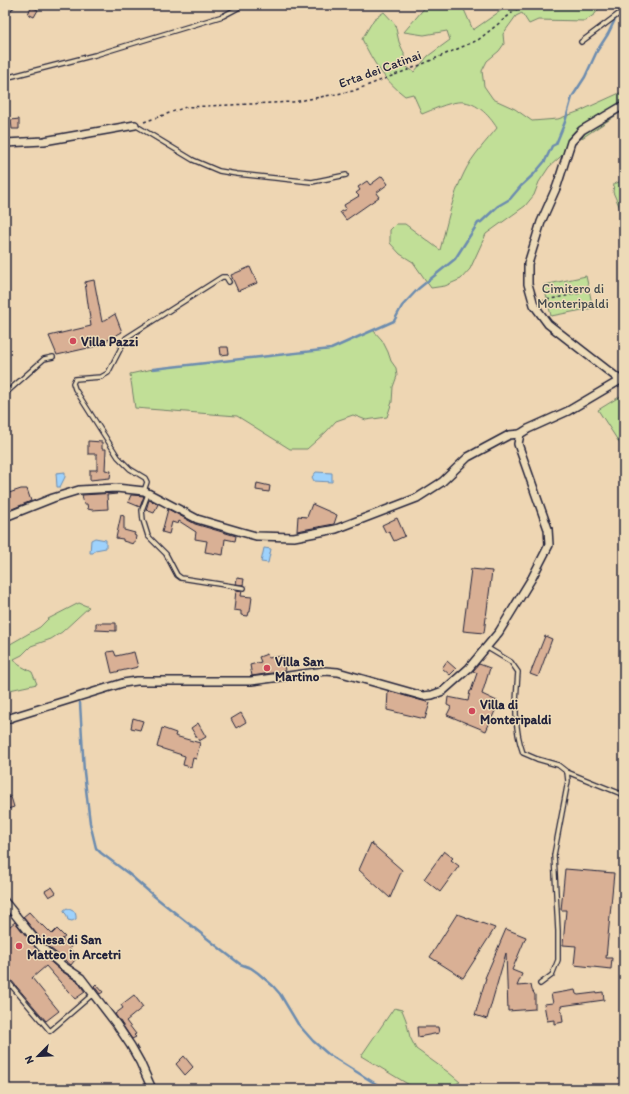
<svg xmlns="http://www.w3.org/2000/svg" width="629" height="1094" font-family="Itim,sans-serif">
  <rect width="100%" height="100%" fill="#eed6b3"/>
  <filter id="ink" filterUnits="userSpaceOnUse"><feTurbulence type="fractalNoise" baseFrequency=".025" numOctaves="2"/><feDisplacementMap in="SourceGraphic" scale="8" xChannelSelector="R" yChannelSelector="G"/><feConvolveMatrix kernelMatrix="1 2 1 2 8 2 1 2 1" color-interpolation-filters="sRGB"/></filter>
  <g filter="url(#ink)">
    <g fill="#c1df97" stroke="#728069">
      <path d="M427,5H462L473,30L509,5H601L595,14L585,21L538,20L529,24L522,13L516,16L503,34L504,44L499,51L487,61L482,71L484,86L493,99L515,109L532,121L558,119L580,111L624,91V110L579,140L549,167L539,182L534,195L525,206L486,234L470,269L461,279L445,286L431,288L413,262L400,254L390,243V230L396,224H405L440,250C447,224 452,197 464,173C472,156 486,142 497,128C489,115 475,100 458,102C447,103 432,110 422,114L413,94L405,96C384,80 373,62 362,39L374,19L384,12L395,24L399,42L404,53V65L414,72L428,56L450,40L447,31L424,35L404,32Z"/>
      <polygon points="624,180 624,226 623,215 613,192 614,184"/>
      <polygon points="586,276 593,308 551,316 544,285"/>
      <polygon points="373,330 382,340 388,352 391,361 396,368 397,376 393,387 392,402 387,417 366,420 353,415 336,421 326,432 307,449 290,449 237,416 135,408 130,374 153,369 331,349"/>
      <polygon points="624,394 624,450 598,410"/>
      <polygon points="79,603 89,607 62,632 51,639 31,646 22,655 14,659 19,665 32,672 37,684 5,691 6,668 5,647 40,627 48,619"/>
      <polygon points="394,1008 402,1010 406,1020 410,1037 416,1049 448,1072 460,1082 445,1089 416,1089 361,1056"/>
    </g>
    <g fill="#9ed2fc" stroke="#6c8caf">
      <polygon points="65,472 65,477 60,487 57,487 56,473"/>
      <polygon points="316,472 332,473 332,482 314,481 312,477"/>
      <polygon points="95,538 106,540 106,548 95,550 93,553 90,553 91,540"/>
      <polygon points="264,548 271,549 268,563 261,562"/>
      <polygon points="67,908 75,912 76,916 76,919 72,921 68,920 66,914 64,912 64,910"/>
    </g>
    <g fill="none" stroke-linecap="round" stroke-linejoin="round">
      <g stroke="#6c8caf" stroke-width="2.5">
        <polyline points="153,369 331,349 351,340 394,321 402,306 418,289 455,259 478,223 481,222 498,206 510,199 521,186 534,174 545,161 552,146 556,144 565,122 572,97 585,77 597,51 608,34 622,5"/>
        <polyline points="80,703 84,772 90,823 96,848 101,853 129,874 154,896 223,951 240,964 251,968 258,973 273,986 280,994 298,1024 313,1041 328,1054 384,1089"/>
      </g>
    </g>
    <g fill="#d9b095" stroke="#22223b">
      <polygon points="31,7 38,10 34,17 28,14"/>
      <polygon points="19,119 19,129 12,129 11,120"/>
      <polygon points="382,176 388,184 376,193 379,197 346,220 340,212 346,209 344,205 359,196 356,193 360,190 358,187 367,181 370,185"/>
      <polygon points="250,267 257,283 238,291 231,275"/>
      <polygon points="94,280 102,322 115,314 122,332 97,346 57,355 49,336 91,326 85,282"/>
      <polygon points="220,347 228,347 229,354 221,355"/>
      <polygon points="88,441 102,442 102,449 106,449 105,470 111,471 110,478 90,480 90,470 97,470 97,454 88,454"/>
      <polygon points="257,483 270,486 269,492 256,490"/>
      <polygon points="21,489 27,489 31,501 5,512 5,503 8,502 6,494"/>
      <polygon points="116,493 117,494 107,495 108,509 92,510 88,509 87,504 84,504 82,495"/>
      <polygon points="131,495 144,496 140,507 128,502"/>
      <polygon points="149,500 158,504 154,513 146,510"/>
      <polygon points="312,504 337,515 334,524 297,531 298,516 307,517"/>
      <polygon points="168,509 195,524 236,536 235,541 225,539 223,555 205,552 207,541 195,539 196,532 179,521 178,524 172,522 169,534 162,532"/>
      <polygon points="121,515 124,516 124,530 135,533 134,535 136,536 135,542 133,542 133,544 123,541 123,539 116,538"/>
      <polygon points="397,518 405,536 394,541 389,531 386,533 382,525"/>
      <polygon points="471,569 492,571 484,633 463,631"/>
      <polygon points="237,578 244,579 243,585 236,584"/>
      <polygon points="236,590 242,591 241,596 252,597 250,612 249,612 248,616 241,615 241,611 234,610"/>
      <polygon points="96,623 116,623 116,631 96,630"/>
      <polygon points="545,636 552,639 538,677 530,674"/>
      <polygon points="114,651 116,656 134,652 138,667 112,673 107,652"/>
      <polygon points="267,654 268,658 283,656 285,671 252,676 250,665 261,662 259,657"/>
      <polygon points="447,661 456,669 450,675 442,668"/>
      <polygon points="479,664 490,668 482,694 499,702 486,731 447,715 451,707 447,705 448,697 468,701 470,691 471,691 477,673 473,671"/>
      <polygon points="388,691 430,703 425,719 387,710"/>
      <polygon points="241,713 246,722 236,728 231,719"/>
      <polygon points="133,718 143,721 140,730 131,728"/>
      <polygon points="198,723 206,737 199,741 191,728"/>
      <polygon points="162,728 176,733 175,736 200,743 196,759 193,758 191,767 183,765 185,756 157,747"/>
      <polygon points="11,797 14,807 5,810 5,798"/>
      <polygon points="371,843 402,870 390,898 359,870"/>
      <polygon points="444,851 453,858 451,860 459,866 440,892 424,879"/>
      <polygon points="565,869 614,873 606,958 612,958 611,969 574,965 576,946 563,945 566,910 561,910"/>
      <polygon points="52,887 56,893 49,897 45,891"/>
      <polygon points="29,912 42,926 43,925 52,934 57,929 65,937 62,939 72,945 69,949 78,956 71,965 45,944 23,917"/>
      <polygon points="457,914 495,928 463,978 430,957"/>
      <polygon points="15,922 38,951 60,970 78,982 85,992 75,999 46,966 32,978 59,1011 46,1021 5,973 5,930"/>
      <polygon points="506,929 526,937 512,970 522,974 517,986 531,985 532,990 535,995 535,1009 508,1011 506,953 487,1019 475,1015 486,978 485,978"/>
      <polygon points="96,984 103,992 100,994 94,986"/>
      <polygon points="575,990 576,994 578,995 603,992 604,1000 561,1006 563,1022 554,1024 554,1020 547,1021 544,1004 553,1003 551,994"/>
      <polygon points="134,995 143,1007 126,1021 136,1034 134,1035 136,1037 132,1039 115,1014 123,1008 121,1005"/>
      <polygon points="417,1027 438,1027 439,1033 418,1037"/>
      <polygon points="184,1056 193,1067 185,1075 176,1064"/>
    </g>
    <g fill="none" stroke-linecap="round" stroke-linejoin="round">
      <g stroke="#22223b" stroke-width="6">
        <g id="service">
          <polyline points="5,12 13,5"/>
          <polyline points="581,42 624,10"/>
          <polyline points="5,78 95,55 223,16 238,8 240,5"/>
          <polyline points="135,125 193,160 219,171 237,174 312,182 346,175"/>
          <polyline points="5,394 44,359 53,357"/>
          <polyline points="144,491 147,482 145,478 130,469 118,457 75,389 73,383 75,379 101,377 108,373 126,338 222,277 226,277 229,282"/>
          <polyline points="148,494 142,510 143,520 148,536 166,554 177,575 181,578 244,588"/>
          <path d="M486,647L511,662L518,672C516,699 513,726 523,753L537,759L558,765L567,772L568,781L554,855L558,931V960L552,975L540,984"/>
          <polyline points="567,772 624,795"/>
          <polyline points="5,978 50,1031 93,994"/>
        </g>
      </g>
      <g stroke="#22223b" stroke-width="10">
        <g id="minor">
          <polyline points="5,143 44,141 135,125"/>
          <polyline points="620,380 548,324 534,305 528,284 528,264 541,222 557,186 571,142 582,130 624,105"/>
          <polyline points="5,517 53,498 79,490 116,488 144,491 197,519 238,531 256,536 294,537 336,529 417,498 442,482 468,457 509,435 520,434"/>
          <polyline points="5,720 13,717 123,683 137,681 251,681 325,671 338,672 423,696 432,695 443,691 469,668 499,632 532,578 549,545 548,529 518,444 520,434 528,429 568,411 624,378"/>
          <polyline points="5,902 41,947 63,966 81,978 117,1025 131,1046 140,1062 152,1089"/>
        </g>
      </g>
      <g stroke="#22223b" stroke-width="1.5" stroke-dasharray="3 3" stroke-linecap="butt">
        <polyline points="144,122 186,107 293,102 353,91 418,66 478,40 522,5"/>
        <polyline points="541,301 580,293"/>
      </g>
      <use href="#service" stroke="#eddbb8" stroke-width="3.5"/>
      <use href="#minor" stroke="#eddbb8" stroke-width="7"/>
    </g>
  </g>
  <g fill="#d1495b" stroke="#eddbb8" stroke-width="1.5">
    <circle cx="73" cy="341" r="4"/>
    <circle cx="267" cy="668" r="4"/>
    <circle cx="472" cy="711" r="4"/>
    <circle cx="19" cy="946" r="4"/>
  </g>
  <g text-anchor="middle" dominant-baseline="central" stroke-width="3" stroke-linejoin="round" paint-order="stroke">
    <g font-size="13" fill="#22223b" stroke="#eddbb8">
      <text transform="translate(380 69) rotate(-20)">Erta dei Catinai</text>
    </g>
    <g font-size="13" fill="#42484d" stroke="#eddbb8">
      <text x="573" y="288">Cimitero di<tspan x="573" dy="15">Monteripaldi</tspan></text>
    </g>
    <g font-size="13" font-weight="bold" fill="#22223b" stroke="#eddbb8" text-anchor="start">
      <text x="81" y="341">Villa Pazzi</text>
      <text x="275" y="661">Villa San<tspan x="275" dy="15">Martino</tspan></text>
      <text x="480" y="704">Villa di<tspan x="480" dy="15">Monteripaldi</tspan></text>
      <text x="27" y="939">Chiesa di San<tspan x="27" dy="15">Matteo in Arcetri</tspan></text>
    </g>
  </g>
  <rect width="629" height="1094" fill="none" stroke="#eddbb8" stroke-width="20"/>
  <rect x="10" y="10" width="609" height="1074" fill="none" stroke="#22223b" stroke-width="1.5" filter="url(#ink)"/>
  <g transform="translate(38 1056) rotate(246)" stroke="#eddbb8" stroke-width="3" paint-order="stroke">
  <path d="M0-3L7 15L0 10L-7 15Z" fill="#22223b"/>
  <text y="-6" font-size="11" font-weight="bold" text-anchor="middle" fill="#22223b">N</text>
  </g>
</svg>
